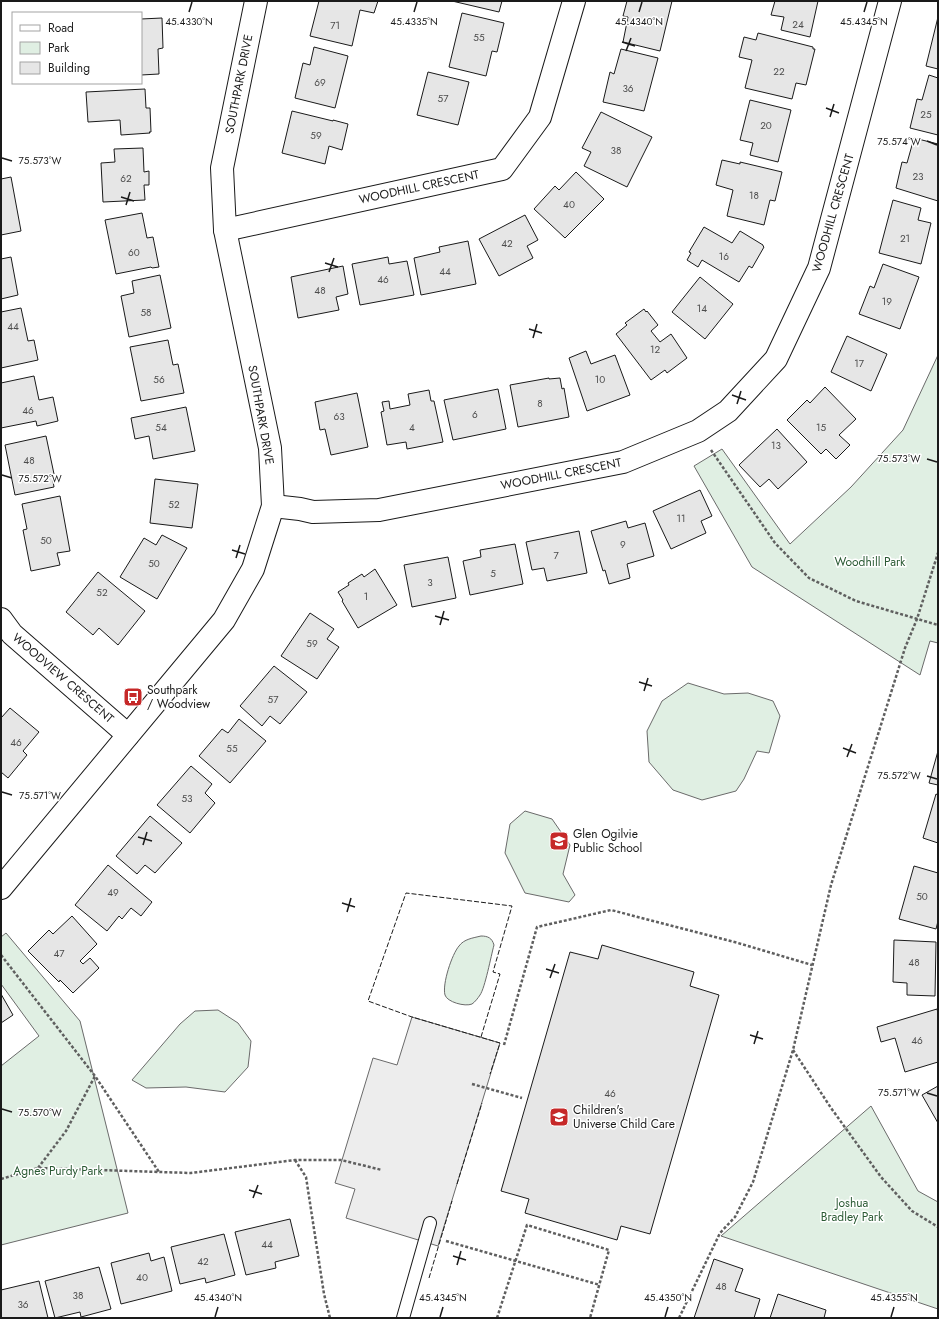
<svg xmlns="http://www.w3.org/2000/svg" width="939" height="1319" font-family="Jost,sans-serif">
  <rect width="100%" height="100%" fill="#fff"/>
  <g fill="#e0efe3" stroke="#6a6a6a">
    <polygon points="938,355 938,643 930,641 920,675 752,567 694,466 722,449 790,544 851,487 903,430"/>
    <polygon points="688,683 724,694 748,693 773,701 780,716 769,753 757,751 744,779 736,791 702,800 673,790 649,762 647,731 662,701"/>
    <polygon points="525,811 552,819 570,845 563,874 575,895 569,902 525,893 505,853 510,824"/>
    <polygon points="6,933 80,1021 128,1213 1,1245 1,1066 39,1036 1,984 1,937"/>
    <path d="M481,936C488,936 492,938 494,945C491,956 485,988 480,995C478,998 475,1002 472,1004C465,1007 447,1002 445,995C442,984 452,954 459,946C464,939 473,938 481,936Z"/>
    <polygon points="218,1010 238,1023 251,1041 248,1067 225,1092 186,1087 146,1088 132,1080 180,1024 195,1011"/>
    <polygon points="871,1106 918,1191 938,1202 938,1309 721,1236"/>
  </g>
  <polygon fill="#ededed" stroke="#6a6a6a" points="412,1017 500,1043 438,1246 346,1218 355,1189 335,1183 373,1058 397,1065"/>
  <g fill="#e6e6e6" stroke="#1a1a1a">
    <polygon points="319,1 378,1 374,13 360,10 352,46 310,36"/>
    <polygon points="452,1 502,1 499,12"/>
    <polygon points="627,1 672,1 660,51 623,42 628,17 623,16"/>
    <polygon points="775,1 818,1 810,37 781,30 784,17 771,15"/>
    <polygon points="462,13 504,23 497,52 492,51 486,76 449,67"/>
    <polygon points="938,17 938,69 926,66"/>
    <polygon points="162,18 163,48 158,49 159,74 141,75 141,19"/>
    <polygon points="758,33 813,47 813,49 815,49 806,85 796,83 792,99 745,88 752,60 739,57 744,37 756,40"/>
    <polygon points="314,47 348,56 335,108 295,98 303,63 310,65"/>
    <polygon points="621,49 658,58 644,111 603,102 610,72 614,74"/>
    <polygon points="428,72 469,82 458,125 417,115"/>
    <polygon points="929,75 938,78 938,135 910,128 917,99 922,100"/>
    <polygon points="145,89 146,108 150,108 151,132 149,132 150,133 121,135 120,120 88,122 86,92"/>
    <polygon points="750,100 791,110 778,162 750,155 753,143 740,140"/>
    <polygon points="292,111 333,121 333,120 348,124 342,150 329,146 325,164 282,153"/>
    <polygon points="601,112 652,137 627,187 584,166 591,152 582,148"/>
    <polygon points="914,138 938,144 938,201 896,188 902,162 907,163"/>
    <polygon points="143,148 144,172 149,171 149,185 144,185 145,200 103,202 101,163 115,162 114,149"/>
    <polygon points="722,160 740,164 740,162 782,172 775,201 770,200 764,225 727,216 733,190 716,185"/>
    <polygon points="576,172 604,199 565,238 534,209 555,186 559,190"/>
    <polygon points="11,177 21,231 1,235 1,179"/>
    <polygon points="893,200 921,208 918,220 931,223 921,264 879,253"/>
    <polygon points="142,213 147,238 153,237 159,267 152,268 151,267 116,274 105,220"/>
    <polygon points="525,215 538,240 527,246 533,258 499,276 479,239"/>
    <polygon points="704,227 732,243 740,231 763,245 763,246 764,247 752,268 749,266 739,282 702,260 698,267 687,260 691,253 689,252"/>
    <polygon points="468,241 476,284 421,295 414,258 440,252 439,247"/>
    <polygon points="11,257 18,295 1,299 1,259"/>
    <polygon points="388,257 389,264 407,261 414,295 360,305 352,264"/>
    <polygon points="883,264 919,277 900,329 859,314 870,286 874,288"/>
    <polygon points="343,266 348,294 336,297 339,310 298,318 291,277"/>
    <polygon points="160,275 171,328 129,337 121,296 134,293 132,281"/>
    <polygon points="700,277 733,304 705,339 672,312"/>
    <polygon points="21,308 28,341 34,340 38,360 1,368 1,312"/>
    <polygon points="644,309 646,312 647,311 658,325 651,331 660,342 671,334 687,358 667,373 665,370 651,380 616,334 627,325 625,323"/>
    <polygon points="847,336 887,354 871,391 831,372"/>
    <polygon points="168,340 173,365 178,364 184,393 141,401 130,347"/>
    <polygon points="586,351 591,364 615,355 630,395 587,411 569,358"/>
    <polygon points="34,376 39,400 53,397 58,421 37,426 36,421 1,428 1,383"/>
    <polygon points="549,378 549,379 560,378 562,389 564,388 569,417 518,427 510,385"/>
    <polygon points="825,387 856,419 839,435 850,445 836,459 826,449 821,454 787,420 807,400 810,403"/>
    <polygon points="498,389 506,429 453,440 444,400"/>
    <polygon points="429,390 431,401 434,401 443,442 407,449 406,442 387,445 381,412 384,411 382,402 389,401 390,409 410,405 408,394"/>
    <polygon points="357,393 368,447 331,455 325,429 320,430 315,402"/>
    <polygon points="186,407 195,451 153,459 149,436 135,439 131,418"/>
    <polygon points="777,429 807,462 778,489 769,479 760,487 739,465"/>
    <polygon points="46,436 54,474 52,475 54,487 15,495 5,445"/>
    <polygon points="155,479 198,484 192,528 150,523"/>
    <polygon points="700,490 712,516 701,521 706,533 671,549 653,511"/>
    <polygon points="60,496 70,551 57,553 60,565 31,571 23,530 27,529 22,504"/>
    <polygon points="626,521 628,528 645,523 654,556 627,564 630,578 609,584 605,570 603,571 591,531"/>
    <polygon points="579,531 587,573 547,581 544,568 532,570 526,542"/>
    <polygon points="162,535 187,548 157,599 120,577 144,538 156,545"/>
    <polygon points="515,544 523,584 470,595 463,561 481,557 480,550"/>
    <polygon points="448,557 456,598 412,607 404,565"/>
    <polygon points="375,569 397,605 358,628 342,601 343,600 338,592 349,585 348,583 362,574 364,577"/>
    <polygon points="98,572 145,611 118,645 99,628 93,635 66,612"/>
    <polygon points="310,613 334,629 327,639 339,647 317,679 281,656"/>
    <polygon points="274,666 307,692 280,724 270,716 262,726 240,706"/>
    <polygon points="10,708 39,732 23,751 27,755 8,778 1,772 1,718"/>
    <polygon points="239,719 266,741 230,783 199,756 222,729 228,733"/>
    <polygon points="938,751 938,785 929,783"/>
    <polygon points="191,766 212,784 205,793 215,803 190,833 157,805"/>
    <polygon points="936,794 938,795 938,843 923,838"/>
    <polygon points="150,816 182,843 155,873 145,865 137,874 116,856"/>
    <polygon points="108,865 152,902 141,916 131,908 122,919 119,916 107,931 75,905"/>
    <polygon points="914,866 938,873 938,921 936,929 899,919"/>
    <polygon points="72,916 97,944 80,961 83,964 90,958 99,968 73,993 60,980 59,982 28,951 49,930 53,934"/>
    <polygon points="894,940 936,942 935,996 907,995 907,983 893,982"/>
    <polygon points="602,945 694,972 690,986 719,995 650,1234 621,1226 617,1240 525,1213 529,1199 501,1191 570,952 598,959"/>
    <polygon points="1,994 13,1015 1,1023"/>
    <polygon points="937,1009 938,1013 938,1062 905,1072 895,1038 881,1042 877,1027"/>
    <polygon points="938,1086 938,1123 922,1095"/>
    <polygon points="290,1219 299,1256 275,1262 276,1268 246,1275 235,1232"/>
    <polygon points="224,1234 235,1275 206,1283 205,1278 180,1284 171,1247"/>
    <polygon points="149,1253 151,1261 164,1257 172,1291 121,1304 111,1263"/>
    <polygon points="714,1259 743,1269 735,1291 760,1299 754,1318 694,1318"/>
    <polygon points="99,1267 111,1309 81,1317 80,1312 55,1318 45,1281"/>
    <polygon points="39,1281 48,1318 1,1318 1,1290"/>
    <polygon points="778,1294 826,1310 824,1318 770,1318"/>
  </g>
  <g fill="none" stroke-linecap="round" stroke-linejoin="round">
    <g stroke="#1a1a1a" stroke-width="14">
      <polyline id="lane" points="403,1318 430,1223"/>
    </g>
    <g stroke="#1a1a1a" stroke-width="24">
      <g id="street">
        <polyline points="225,230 502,169 540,117 574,1"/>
        <polyline points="273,506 300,509 313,512 379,510 623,462 698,431 728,411 776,359 819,268 890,1"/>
        <polyline points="1,619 12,634 128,735"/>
        <polyline points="1,888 224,620 253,569 273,506 270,448 225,230 222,168 256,1"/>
      </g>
    </g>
    <g stroke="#5f5f5f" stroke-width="2.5" stroke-dasharray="3 2" stroke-linecap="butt">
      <polyline points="711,450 775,543 809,578 856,601 938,625"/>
      <polyline points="1,955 95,1076 159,1172"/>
      <polyline points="504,1045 537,927 611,910 738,943 812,965"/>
      <polyline points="793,1050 831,1108 881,1177 912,1211 938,1227"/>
      <polyline points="472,1084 522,1098"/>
      <polyline points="295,1160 306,1177 324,1294 330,1318"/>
      <polyline points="38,1168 66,1131 95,1076"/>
      <polyline points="1,1179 38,1168 191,1173 295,1160 341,1160 382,1170"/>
      <polyline points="446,1241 600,1285"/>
      <polyline points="497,1318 527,1225 609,1250 590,1318"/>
      <polyline points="679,1318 720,1233 735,1217 753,1182 793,1050 831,885 905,648 917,619 938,553"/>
    </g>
    <use href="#lane" stroke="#fff" stroke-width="12"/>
    <use href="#street" stroke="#fff" stroke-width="22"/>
    <g stroke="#1a1a1a" stroke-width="1" stroke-dasharray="5 2" stroke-linecap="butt">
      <polyline points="481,1037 500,974 493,972 512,906 406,893 368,1001 412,1017 500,1043 490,1074"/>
      <polyline points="457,1184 482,1103"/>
      <polyline points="429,1278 452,1201"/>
    </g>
  </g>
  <path fill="none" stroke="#1a1a1a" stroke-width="1.5" d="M189,12L192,2M414,12L417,2M639,12L642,2M864,12L867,2M622,42L635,46M626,51L631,38M826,108L839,113M830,117L834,104M927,141L937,145M2,158L12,161M121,197L134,201M126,205L130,192M325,263L338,267M329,272L334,258M529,329L542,333M533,338L537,324M732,395L746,400M737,404L741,391M927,459L937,462M2,475L12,478M232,550L245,554M236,558L240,545M435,616L449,620M440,625L444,611M639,682L652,686M644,691L648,678M843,748L856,753M847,757L852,744M927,776L937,779M2,792L12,795M138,837L152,841M143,845L147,832M342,903L355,907M347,912L351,898M546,969L559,973M550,978L555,964M750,1035L763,1039M754,1044L758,1031M927,1093L937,1096M2,1109L12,1112M249,1190L262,1194M253,1198L258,1185M453,1256L466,1260M457,1265L461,1251M215,1317L218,1307M440,1317L443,1307M665,1317L668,1307M891,1317L894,1307"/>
  <defs>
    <g id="bus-square" transform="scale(1)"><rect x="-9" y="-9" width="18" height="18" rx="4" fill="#c62828" stroke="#fff"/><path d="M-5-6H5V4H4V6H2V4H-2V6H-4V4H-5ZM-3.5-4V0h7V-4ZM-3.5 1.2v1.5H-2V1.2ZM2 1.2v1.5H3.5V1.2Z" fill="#fff"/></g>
    <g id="school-square" transform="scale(1)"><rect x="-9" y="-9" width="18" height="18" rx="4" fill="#c62828" stroke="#fff"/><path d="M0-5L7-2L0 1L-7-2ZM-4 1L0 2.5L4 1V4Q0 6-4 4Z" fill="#fff"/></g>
  </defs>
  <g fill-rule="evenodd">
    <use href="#bus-square" x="133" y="697"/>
    <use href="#school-square" x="559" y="841"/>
    <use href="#school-square" x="559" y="1117"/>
  </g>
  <g text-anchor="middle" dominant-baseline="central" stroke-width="3" stroke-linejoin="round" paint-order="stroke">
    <g font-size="10" fill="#4d4d4d">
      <text x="798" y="24">24</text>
      <text x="335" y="25">71</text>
      <text x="479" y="37">55</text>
      <text x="779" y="71">22</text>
      <text x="320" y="82">69</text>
      <text x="628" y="88">36</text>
      <text x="443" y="98">57</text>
      <text x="926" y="114">25</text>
      <text x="766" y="125">20</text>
      <text x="316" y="135">59</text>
      <text x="616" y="150">38</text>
      <text x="918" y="176">23</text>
      <text x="126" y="178">62</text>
      <text x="754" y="195">18</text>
      <text x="569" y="204">40</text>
      <text x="905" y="238">21</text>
      <text x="507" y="243">42</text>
      <text x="134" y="252">60</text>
      <text x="724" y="256">16</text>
      <text x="445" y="271">44</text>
      <text x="383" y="279">46</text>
      <text x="320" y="290">48</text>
      <text x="887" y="301">19</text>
      <text x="702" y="308">14</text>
      <text x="146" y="312">58</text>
      <text x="13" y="326">44</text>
      <text x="655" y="349">12</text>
      <text x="859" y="363">17</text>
      <text x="159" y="379">56</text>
      <text x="600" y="379">10</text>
      <text x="540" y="403">8</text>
      <text x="28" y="410">46</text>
      <text x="475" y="414">6</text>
      <text x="339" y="416">63</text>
      <text x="161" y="427">54</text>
      <text x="412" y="427">4</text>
      <text x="821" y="427">15</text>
      <text x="776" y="445">13</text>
      <text x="29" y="460">48</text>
      <text x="174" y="504">52</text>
      <text x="681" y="518">11</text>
      <text x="46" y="540">50</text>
      <text x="623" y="544">9</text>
      <text x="556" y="555">7</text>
      <text x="154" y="563">50</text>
      <text x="493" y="573">5</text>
      <text x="430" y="582">3</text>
      <text x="102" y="592">52</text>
      <text x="366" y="596">1</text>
      <text x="312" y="643">59</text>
      <text x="273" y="699">57</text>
      <text x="16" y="742">46</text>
      <text x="232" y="748">55</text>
      <text x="187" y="798">53</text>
      <text x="113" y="892">49</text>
      <text x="922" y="896">50</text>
      <text x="59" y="953">47</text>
      <text x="914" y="962">48</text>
      <text x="917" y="1040">46</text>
      <text x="610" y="1093">46</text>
      <text x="267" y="1244">44</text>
      <text x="203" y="1261">42</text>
      <text x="142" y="1277">40</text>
      <text x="721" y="1286">48</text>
      <text x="78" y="1295">38</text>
      <text x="23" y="1304">36</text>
    </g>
    <g font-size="12" fill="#1a1a1a" stroke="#fff">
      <text transform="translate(239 84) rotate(-79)">SOUTHPARK DRIVE</text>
      <text transform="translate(419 187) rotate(-12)">WOODHILL CRESCENT</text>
      <text transform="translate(833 213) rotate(-74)">WOODHILL CRESCENT</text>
      <text transform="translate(261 415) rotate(80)">SOUTHPARK DRIVE</text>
      <text transform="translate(561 474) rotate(-11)">WOODHILL CRESCENT</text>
      <text transform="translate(63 678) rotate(41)">WOODVIEW CRESCENT</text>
    </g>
    <g font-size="12" fill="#2b5a34" stroke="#fff">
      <text x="870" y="562">Woodhill Park</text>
      <text x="58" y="1171">Agnes Purdy Park</text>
      <text x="852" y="1203">Joshua<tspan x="852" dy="14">Bradley Park</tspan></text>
    </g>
    <g font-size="12" fill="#1a1a1a" stroke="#fff" text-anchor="start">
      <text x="147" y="690">Southpark<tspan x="147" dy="14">/ Woodview</tspan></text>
      <text x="573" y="834">Glen Ogilvie<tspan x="573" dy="14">Public School</tspan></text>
      <text x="573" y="1110">Children's<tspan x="573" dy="14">Universe Child Care</tspan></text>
    </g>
  </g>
  <g font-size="10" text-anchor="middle" fill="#1a1a1a" stroke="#fff" stroke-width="3" stroke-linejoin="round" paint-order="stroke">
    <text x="189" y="25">45.4330°N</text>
    <text x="414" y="25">45.4335°N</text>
    <text x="639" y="25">45.4340°N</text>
    <text x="864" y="25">45.4345°N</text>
    <text x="899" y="145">75.574°W</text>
    <text x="40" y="164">75.573°W</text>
    <text x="899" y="462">75.573°W</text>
    <text x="40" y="482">75.572°W</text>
    <text x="899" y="779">75.572°W</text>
    <text x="40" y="799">75.571°W</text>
    <text x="899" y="1096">75.571°W</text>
    <text x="40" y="1116">75.570°W</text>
    <text x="218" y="1301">45.4340°N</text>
    <text x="443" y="1301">45.4345°N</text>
    <text x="668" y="1301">45.4350°N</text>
    <text x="894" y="1301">45.4355°N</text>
  </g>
  <rect width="939" height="1319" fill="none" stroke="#1a1a1a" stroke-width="4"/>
  <rect x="12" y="12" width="130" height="72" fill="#ffffff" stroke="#a3a3a3"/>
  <rect x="20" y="25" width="20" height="6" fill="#ffffff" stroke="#a3a3a3"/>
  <text x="48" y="32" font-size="12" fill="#1a1a1a">Road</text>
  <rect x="20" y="42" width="20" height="12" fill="#e0efe3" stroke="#a3a3a3"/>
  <text x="48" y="52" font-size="12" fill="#1a1a1a">Park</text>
  <rect x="20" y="62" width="20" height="12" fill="#e6e6e6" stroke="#a3a3a3"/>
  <text x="48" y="72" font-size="12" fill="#1a1a1a">Building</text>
</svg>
